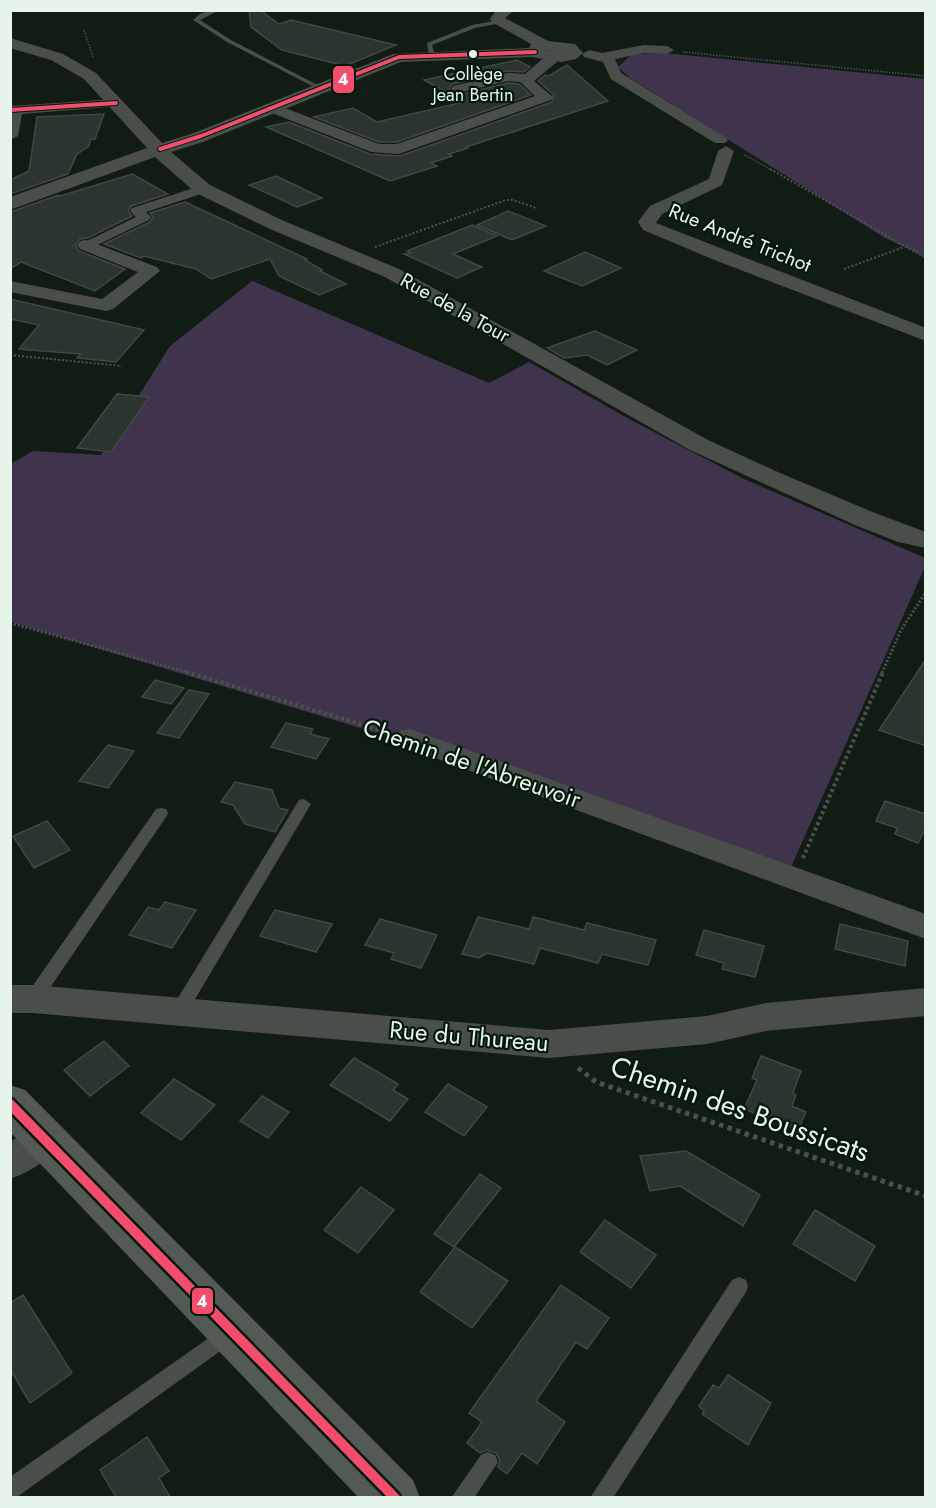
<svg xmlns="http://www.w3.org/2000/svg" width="936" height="1508" font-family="Jost,sans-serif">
  <rect width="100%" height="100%" fill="#111c15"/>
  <g fill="#40334c">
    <polygon points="665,53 925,79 925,257 885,238 630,78 618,67 632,54"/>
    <polygon points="252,281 489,383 529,362 629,419 744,479 925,558 925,567 783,885 367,730 11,622 10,464 33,451 101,455 170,346"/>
  </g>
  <g fill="#2b342e" stroke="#3f4943" stroke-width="1.5">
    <polygon points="249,10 260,10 279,24 291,20 396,45 345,66 282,50 251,27"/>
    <polygon points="517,60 530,67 524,72 507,71 452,84 449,90 459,95 508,83 519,84 531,95 397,142 379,142 314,117 353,108 377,122 464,102 424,80"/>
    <polygon points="567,65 608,101 466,147 468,148 449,154 452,156 431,163 437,166 390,181 266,127 289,122 370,154 400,156 552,102 554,95 538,81 545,75 549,76"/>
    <polygon points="104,114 95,139 91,139 88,147 77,154 68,174 10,194 10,180 29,171 37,117"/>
    <polygon points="132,174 168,194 131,206 128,211 132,216 88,238 80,239 75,245 79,251 125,269 95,291 21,262 10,269 10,212 59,195 57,197"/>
    <polygon points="276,176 322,198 297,207 249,185"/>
    <polygon points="185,202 307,259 305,260 322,270 320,271 346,284 319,295 279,276 270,259 211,279 196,269 144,256 141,258 104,244 150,222 153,217 150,213"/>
    <polygon points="508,211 546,226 512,240 477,225"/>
    <polygon points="472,225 497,236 453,254 482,267 457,278 404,254 411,253 407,251"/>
    <polygon points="585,252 621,268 582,286 544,271"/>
    <polygon points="10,299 53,309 144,330 116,362 77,358 81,354 19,349 39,325 10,319"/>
    <polygon points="595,331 637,350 607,365 587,355 564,358 547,348"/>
    <polygon points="117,394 149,397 111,452 77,448"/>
    <polygon points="926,659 926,746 879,730"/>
    <polygon points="155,680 184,688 171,704 142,697"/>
    <polygon points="189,690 209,694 179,738 157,733"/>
    <polygon points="286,723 313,729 310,734 329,739 316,759 271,747"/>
    <polygon points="108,745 134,751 108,788 79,781"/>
    <polygon points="235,782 272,790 279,808 288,810 275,832 245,824 233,805 221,802"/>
    <polygon points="885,801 926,814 926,827 918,843 895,834 897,828 876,821"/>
    <polygon points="47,821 70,850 34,868 13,836"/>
    <polygon points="165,902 196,910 172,948 129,935 148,907 159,910"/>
    <polygon points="275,910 332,924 316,952 260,936"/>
    <polygon points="478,917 529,929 533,917 584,930 587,923 656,940 648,965 602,954 598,963 540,948 534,964 487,953 479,958 462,954"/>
    <polygon points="380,919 437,935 421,968 391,959 394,953 365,945"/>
    <polygon points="840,924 908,941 905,966 835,949"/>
    <polygon points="704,930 764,946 755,977 722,969 724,963 696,955"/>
    <polygon points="104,1041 129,1066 90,1096 64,1070"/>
    <polygon points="761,1056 801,1071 793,1093 796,1095 792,1106 806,1112 798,1130 744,1109 757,1080 752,1078"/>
    <polygon points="354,1058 398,1084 393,1090 408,1099 390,1121 330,1085"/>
    <polygon points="174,1079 215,1105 181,1140 141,1113"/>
    <polygon points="448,1084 487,1107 464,1136 425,1112"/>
    <polygon points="262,1096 289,1112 268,1138 240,1121"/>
    <polygon points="686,1151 760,1195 743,1226 680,1186 650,1191 640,1156"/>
    <polygon points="480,1174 501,1188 454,1247 434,1234"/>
    <polygon points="361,1187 394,1210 358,1253 324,1230"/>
    <polygon points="815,1210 875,1246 855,1281 793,1244"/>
    <polygon points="605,1220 656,1255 631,1288 580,1252"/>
    <polygon points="455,1247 508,1281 472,1328 420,1292"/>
    <polygon points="561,1285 609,1318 587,1349 576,1342 536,1401 565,1422 537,1464 522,1453 507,1474 498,1467 500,1461 496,1453 487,1450 480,1453 467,1443 482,1422 469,1413"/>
    <polygon points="23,1295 72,1373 30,1403 10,1369 10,1303"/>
    <polygon points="728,1375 771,1403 748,1445 702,1414 704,1411 699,1406 713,1385 719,1388"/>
    <polygon points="147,1437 169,1471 159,1478 170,1497 116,1497 100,1470"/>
  </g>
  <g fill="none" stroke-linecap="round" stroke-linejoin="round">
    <g stroke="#4b524d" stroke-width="1.5" stroke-dasharray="1.5 1.5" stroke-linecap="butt">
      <polyline points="84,30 93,57"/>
      <polyline points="683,52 926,76"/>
      <polyline points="745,155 773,171"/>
    </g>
    <g stroke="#4b524d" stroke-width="2" stroke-dasharray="2 2" stroke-linecap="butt">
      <polyline points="770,169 926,258"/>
      <polyline points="375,247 506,200 513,200 536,208"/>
      <polyline points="844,269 904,247"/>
      <polyline points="10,355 122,366"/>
    </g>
    <g stroke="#4b524d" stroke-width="3" stroke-dasharray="2 2" stroke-linecap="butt">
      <polyline points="10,623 191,673"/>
      <polyline points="882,673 901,630 926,592"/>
    </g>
    <g stroke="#4b524d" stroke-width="4" stroke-dasharray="3 3" stroke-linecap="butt">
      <polyline points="186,672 387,732"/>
      <polyline points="803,858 883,672"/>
    </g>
    <polyline stroke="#4b524d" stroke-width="5" stroke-dasharray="4.5 4.5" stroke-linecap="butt" points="578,1068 596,1082 926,1196"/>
    <g fill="#494e4b" fill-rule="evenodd">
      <polygon points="210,10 220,10 200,20 231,40 325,89 320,90 227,42 193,20 200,14"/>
      <polygon points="500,20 502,23 475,28 432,45 435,55 432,57 429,55 427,43 472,25"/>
      <polygon points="304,799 311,804 185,1016 179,1018 173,1016 171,1011 173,1006 299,800"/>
      <polygon points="161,808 166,809 168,813 166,817 39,1004 33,1005 27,1004 25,999 27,994 156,809"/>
      <polygon points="739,1277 746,1280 748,1286 746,1292 613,1498 590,1498 732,1280"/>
      <polygon points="226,1326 233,1328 236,1335 233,1342 17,1497 10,1498 10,1477"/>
      <polygon points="488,1452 495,1455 498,1462 474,1498 451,1498 481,1455"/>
    </g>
    <polygon fill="#494e4b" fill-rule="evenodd" points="203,185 209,189 207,192 146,212 151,217 149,220 91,248 86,249 79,245 136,217 130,211 132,208"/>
    <g fill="#494e4b" fill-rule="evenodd">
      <polygon points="644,45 667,46 674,50 667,54 644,53 615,59 621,73 725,137 728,140 725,143 715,143 611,79 603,62 584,57 582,54 589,50 602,53"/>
      <polygon points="552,54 559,58 557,62 534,81 553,97 551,100 399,154 371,152 267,111 265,108 267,105 277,105 379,144 397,144 535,96 520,82 508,81 458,93 451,89 453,86 508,73 525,74 547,55"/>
      <polygon points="116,99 121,100 123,103 121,106 22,114 18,136 10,140 10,106"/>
      <polygon points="726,146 734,151 722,185 662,214 656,223 926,328 926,341 717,261 643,230 638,222 650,206 709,179 718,151"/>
      <polygon points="86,240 157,267 160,271 113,309 106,311 10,292 10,281 102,299 138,272 80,249 77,245 80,241"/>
      <polygon points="410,729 926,914 926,939 400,745 396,738 400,731"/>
      <polygon points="10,985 33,985 549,1030 707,1016 766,1003 926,988 926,1016 766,1031 707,1044 549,1058 33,1013 10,1013"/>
      <path d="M46,1122L59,1127L64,1138C55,1157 30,1172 10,1179V1142L33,1127Z"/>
    </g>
    <path fill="#494e4b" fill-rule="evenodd" d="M496,10H515L505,18L548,41L575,44L583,53L576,59L561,62L532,57L401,62L203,142L171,152L210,185L284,221L399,269L708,440L780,473L875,513L926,532V548L898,542L855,525L690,450L385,277L270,229L196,193L155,157L10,210V197L147,148L84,79L51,60L10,48V38L63,54L96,73L162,143L191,134L393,54L529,48L531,44L492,22L490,19ZM544,50H546L565,52Z"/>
    <polygon fill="#535a56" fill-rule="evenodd" points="10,1085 25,1090 413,1480 420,1498 359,1498 10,1132"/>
    <g stroke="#04180b" stroke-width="6">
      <g id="bus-1-far1">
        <polyline points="10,110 116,103"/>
        <polyline points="160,149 201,136 399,57 535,52"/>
      </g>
    </g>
    <g stroke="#04180b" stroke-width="15">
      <polyline id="bus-1" points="10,1104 395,1498"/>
    </g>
    <use href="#bus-1-far1" stroke="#f44d6c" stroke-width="4"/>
    <use href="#bus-1" stroke="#f44d6c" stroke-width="10"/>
  </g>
  <circle fill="#e6f4ea" stroke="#04180b" stroke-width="2" cx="473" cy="54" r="5"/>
  <g text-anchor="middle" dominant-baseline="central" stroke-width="4.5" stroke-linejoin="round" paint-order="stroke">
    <g font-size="18" fill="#e6f4ea" stroke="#04180b">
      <text x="473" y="74">Collège<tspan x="473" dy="21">Jean Bertin</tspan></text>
    </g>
    <g font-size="20" fill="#e6f4ea" stroke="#04180b">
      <text transform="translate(740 238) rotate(22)">Rue André Trichot</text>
      <text transform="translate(455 308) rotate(29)">Rue de la Tour</text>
    </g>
    <g font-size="24" fill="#e6f4ea" stroke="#04180b">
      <text transform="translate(472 763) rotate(19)">Chemin de l'Abreuvoir</text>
      <text transform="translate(469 1036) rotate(5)">Rue du Thureau</text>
    </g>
    <g font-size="28" fill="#e6f4ea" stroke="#04180b">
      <text transform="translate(740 1109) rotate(19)">Chemin des Boussicats</text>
    </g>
  </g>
  <g stroke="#04180b" stroke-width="2">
    <rect x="332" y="65" width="23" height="29" rx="6" fill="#f44d6c"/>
    <rect x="191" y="1287" width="23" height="28" rx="6" fill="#f44d6c"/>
  </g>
  <g font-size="16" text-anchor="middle" font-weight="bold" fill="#fff">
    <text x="343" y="85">4</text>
    <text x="202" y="1307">4</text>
  </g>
  <rect width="936" height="1508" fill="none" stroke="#e6f4ea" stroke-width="24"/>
</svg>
